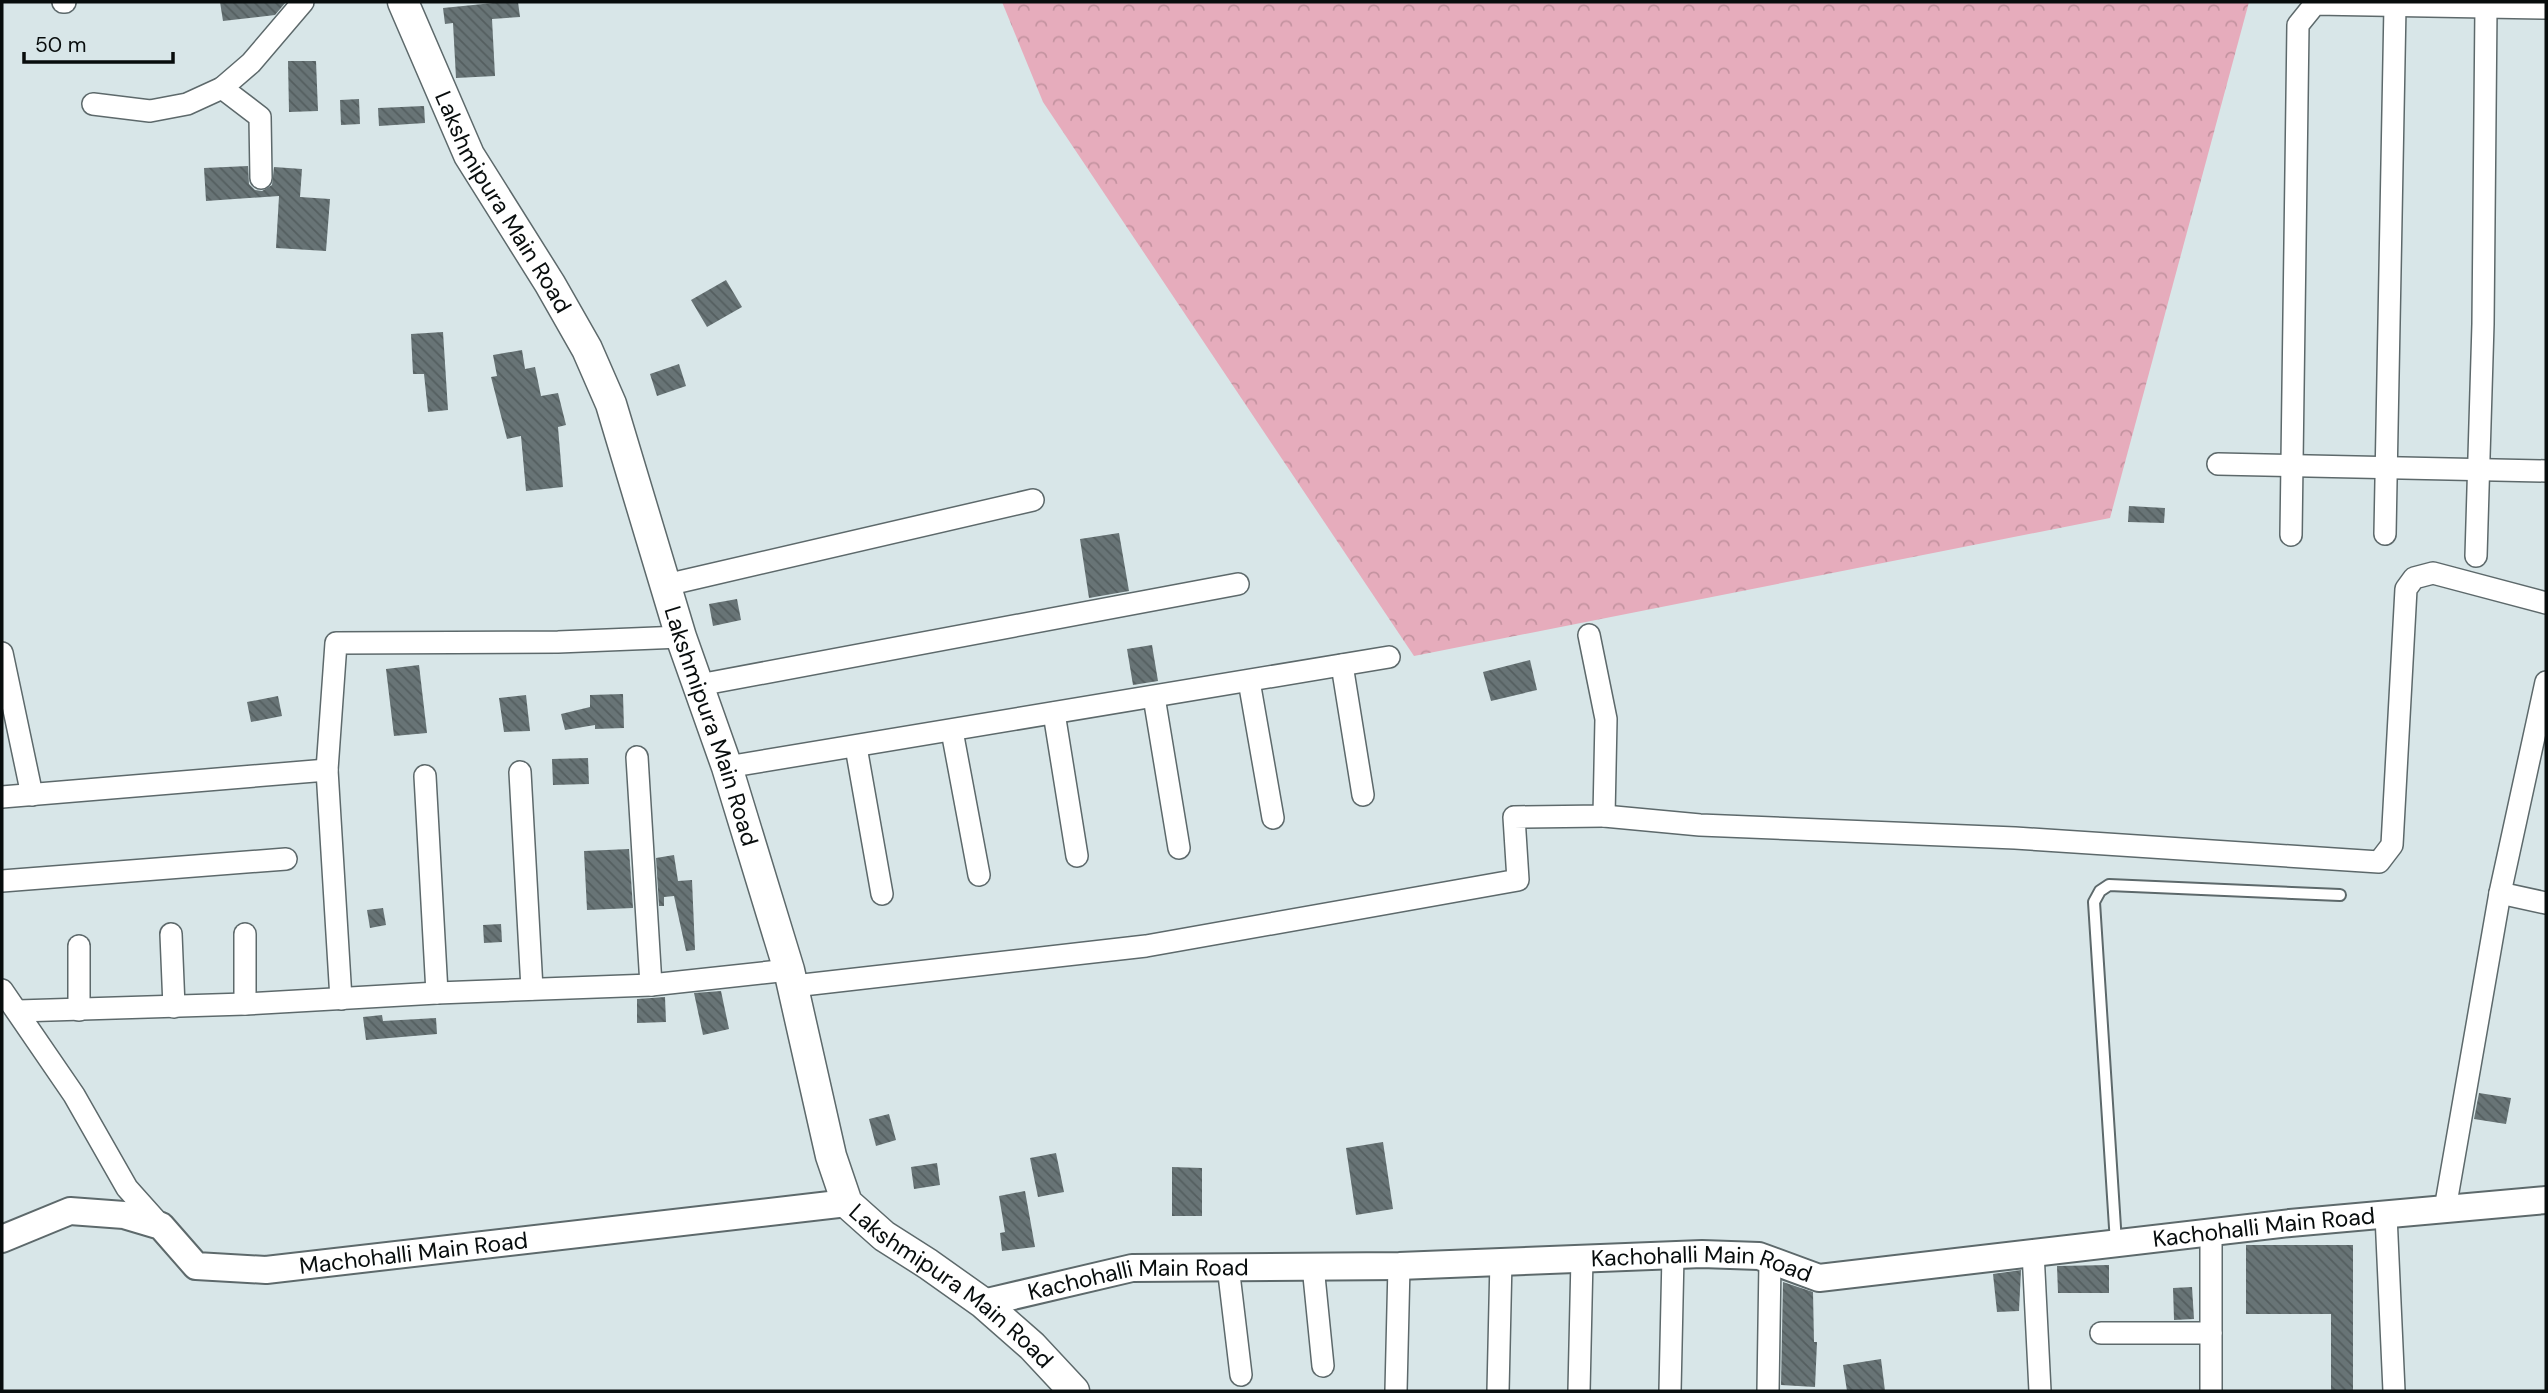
<svg xmlns="http://www.w3.org/2000/svg" width="2548" height="1393" font-family="'DM Sans',sans-serif">
  <defs>
    <pattern id="forest-crowns" width="20" height="18" patternUnits="userSpaceOnUse" patternTransform="scale(1.75)"><rect width="20" height="18" fill="#e6acbc"/><path d="M2 6a3 3 0 1 1 6 0M12 15a3 3 0 1 1 6 0" fill="none" stroke="#c493a0"/></pattern>
    <pattern id="building-back-hatch" width="6" height="6" patternUnits="userSpaceOnUse" patternTransform="scale(1.75)"><rect width="6" height="6" fill="#687476"/><path d="M-1 5l2 2M0 0l6 6M5-1l2 2" fill="none" stroke="#545e5f"/></pattern>
  </defs>
  <rect width="100%" height="100%" fill="#d8e6e8"/>
  <polygon fill="url(#forest-crowns)" points="1002,2 2249,2 2110,518 1414,656 1043,102"/>
  <g fill="url(#building-back-hatch)">
    <polygon points="220,2 286,2 275,15 223,21"/>
    <polygon points="503,2 518,2 520,17 492,19 495,76 456,78 453,23 445,24 443,8"/>
    <polygon points="288,61 316,61 318,111 289,112"/>
    <polygon points="359,99 360,124 341,125 340,100"/>
    <polygon points="424,106 425,123 379,126 378,108"/>
    <polygon points="248,166 249,184 255,190 262,191 272,185 274,167 302,169 300,197 330,199 326,251 276,248 279,196 206,201 204,168"/>
    <polygon points="726,280 742,307 707,327 691,300"/>
    <polygon points="443,332 448,410 428,412 424,374 413,374 411,334"/>
    <polygon points="522,350 525,369 535,367 541,396 558,393 566,425 558,427 563,487 526,491 521,436 507,439 491,377 497,376 493,355"/>
    <polygon points="679,364 686,386 657,396 650,374"/>
    <polygon points="2129,506 2165,508 2164,523 2128,522"/>
    <polygon points="1119,533 1129,591 1089,598 1080,539"/>
    <polygon points="737,599 741,620 713,626 709,604"/>
    <polygon points="1152,645 1158,681 1133,685 1127,649"/>
    <polygon points="1530,660 1537,690 1491,701 1483,672"/>
    <polygon points="419,665 427,733 394,736 386,669"/>
    <polygon points="623,694 624,728 595,729 595,725 565,730 561,714 590,707 590,695"/>
    <polygon points="526,695 530,731 504,732 499,698"/>
    <polygon points="278,696 282,716 251,722 247,702"/>
    <polygon points="588,758 589,784 553,785 552,759"/>
    <polygon points="629,849 633,908 587,910 584,851"/>
    <polygon points="674,855 678,881 692,880 695,950 686,951 674,896 664,897 664,906 659,906 656,858"/>
    <polygon points="383,908 386,925 370,928 367,910"/>
    <polygon points="501,924 502,942 484,943 483,925"/>
    <polygon points="721,991 729,1029 703,1035 694,993"/>
    <polygon points="665,997 666,1022 637,1023 637,999"/>
    <polygon points="382,1015 383,1021 436,1018 437,1034 366,1040 363,1017"/>
    <polygon points="2479,1093 2511,1098 2506,1124 2474,1119"/>
    <polygon points="889,1114 896,1140 876,1146 869,1119"/>
    <polygon points="1383,1142 1393,1209 1356,1215 1346,1148"/>
    <polygon points="1056,1153 1064,1192 1038,1197 1030,1158"/>
    <polygon points="937,1163 940,1185 914,1189 911,1167"/>
    <polygon points="1172,1167 1202,1168 1202,1216 1172,1216"/>
    <polygon points="1025,1191 1035,1247 1002,1251 1000,1233 1005,1232 999,1196"/>
    <polygon points="2246,1245 2353,1245 2353,1391 2331,1391 2331,1314 2246,1314"/>
    <polygon points="2109,1265 2109,1293 2058,1293 2057,1266"/>
    <polygon points="2021,1270 2019,1311 1997,1312 1993,1274"/>
    <polygon points="1783,1282 1813,1292 1814,1342 1817,1342 1815,1387 1781,1385"/>
    <polygon points="2192,1287 2194,1319 2174,1320 2173,1288"/>
    <polygon points="1881,1359 1885,1391 1847,1391 1843,1365"/>
  </g>
  <g fill="none" stroke-linecap="round" stroke-linejoin="round">
    <g stroke="#5d696b" stroke-width="14">
      <polyline id="service" points="2116,1243 2094,902 2100,891 2109,885 2340,895"/>
    </g>
    <g stroke="#5d696b" stroke-width="24">
      <g id="minor">
        <polyline points="63,2 65,2"/>
        <polyline points="222,88 260,117 261,178"/>
        <polyline points="93,104 150,111 187,104 222,88 251,63 303,2"/>
        <polyline points="2218,464 2546,471"/>
        <polyline points="2385,534 2395,6"/>
        <polyline points="2291,535 2298,25 2315,4 2546,8"/>
        <polyline points="2476,556 2483,324 2486,7"/>
        <polyline points="666,585 1033,500"/>
        <polyline points="2,653 32,795"/>
        <polyline points="1342,665 1363,795"/>
        <polyline points="1249,681 1273,818"/>
        <polyline points="699,685 1238,584"/>
        <polyline points="1154,697 1179,848"/>
        <polyline points="1054,713 1077,856"/>
        <polyline points="952,731 979,875"/>
        <polyline points="856,747 882,894"/>
        <polyline points="637,757 651,985"/>
        <polyline points="727,767 1389,657"/>
        <polyline points="520,772 532,989"/>
        <polyline points="425,776 437,993"/>
        <polyline points="2,797 327,770"/>
        <polyline points="1604,816 1700,825 2015,838 2379,862 2392,845 2406,589 2414,578 2433,573 2546,603"/>
        <polyline points="2,881 286,859"/>
        <polyline points="2500,893 2546,903"/>
        <polyline points="171,934 174,1007"/>
        <polyline points="245,934 245,1004"/>
        <polyline points="794,986 1146,946 1518,880 1514,817 1604,816 1606,719 1589,635"/>
        <polyline points="2,990 74,1095 127,1188 161,1226"/>
        <polyline points="341,999 327,770 336,643 558,642 681,637"/>
        <polyline points="79,1010 79,946"/>
        <polyline points="18,1011 245,1004 437,993 651,985 789,970"/>
        <polyline points="2445,1209 2500,893 2546,682"/>
        <polyline points="2386,1215 2394,1391"/>
        <polyline points="2211,1232 2211,1391"/>
        <polyline points="2033,1252 2040,1391"/>
        <polyline points="1228,1266 1241,1375"/>
        <polyline points="1313,1266 1323,1366"/>
        <polyline points="2101,1333 2211,1333"/>
        <polyline points="1396,1391 1399,1266"/>
        <polyline points="1498,1391 1501,1260"/>
        <polyline points="1579,1391 1582,1258"/>
        <polyline points="1670,1391 1673,1255"/>
        <polyline points="1768,1391 1770,1261"/>
      </g>
    </g>
    <g stroke="#5d696b" stroke-width="30">
      <g id="tertiary">
        <path id="s1" d="M2,1239L70,1211L124,1215L161,1226L196,1266L266,1270L847,1203"/>
        <path id="s2" d="M983,1303L1132,1268L1399,1266L1702,1254L1759,1256L1819,1278L2290,1223L2546,1200"/>
      </g>
    </g>
    <g stroke="#5d696b" stroke-width="33">
      <g id="secondary">
        <path id="s3" d="M403,2L469,155L550,284L587,349L611,404L681,637L727,767L789,970L831,1156L847,1203L884,1236L928,1264L983,1303L1032,1346L1074,1391"/>
      </g>
    </g>
    <use href="#service" stroke="#fff" stroke-width="10"/>
    <use href="#minor" stroke="#fff" stroke-width="21"/>
    <use href="#tertiary" stroke="#fff" stroke-width="26"/>
    <use href="#secondary" stroke="#fff" stroke-width="30"/>
  </g>
  <g text-anchor="middle" dominant-baseline="central" stroke-width="5" stroke-linejoin="round" paint-order="stroke">
    <g font-size="23" fill="#080d0d" stroke="#d8e6e8">
      <text stroke="none"><textPath href="#s3" startOffset="224">Lakshmipura Main Road</textPath></text>
      <text stroke="none"><textPath href="#s3" startOffset="791">Lakshmipura Main Road</textPath></text>
      <text stroke="none"><textPath href="#s2" startOffset="1292">Kachohalli Main Road</textPath></text>
      <text stroke="none"><textPath href="#s1" startOffset="438">Machohalli Main Road</textPath></text>
      <text stroke="none"><textPath href="#s2" startOffset="724">Kachohalli Main Road</textPath></text>
      <text stroke="none"><textPath href="#s2" startOffset="158">Kachohalli Main Road</textPath></text>
      <text stroke="none"><textPath href="#s3" startOffset="1421">Lakshmipura Main Road</textPath></text>
    </g>
  </g>
  <rect width="2548" height="1393" fill="none" stroke="#080d0d" stroke-width="7"/>
  <path d="M24 52v10h149v-10" fill="none" stroke="#080d0d" stroke-width="3.5"/>
  <text x="35" y="52" font-size="21" fill="#080d0d" stroke="#d8e6e8" stroke-width="5" paint-order="stroke">50 m</text>
</svg>
